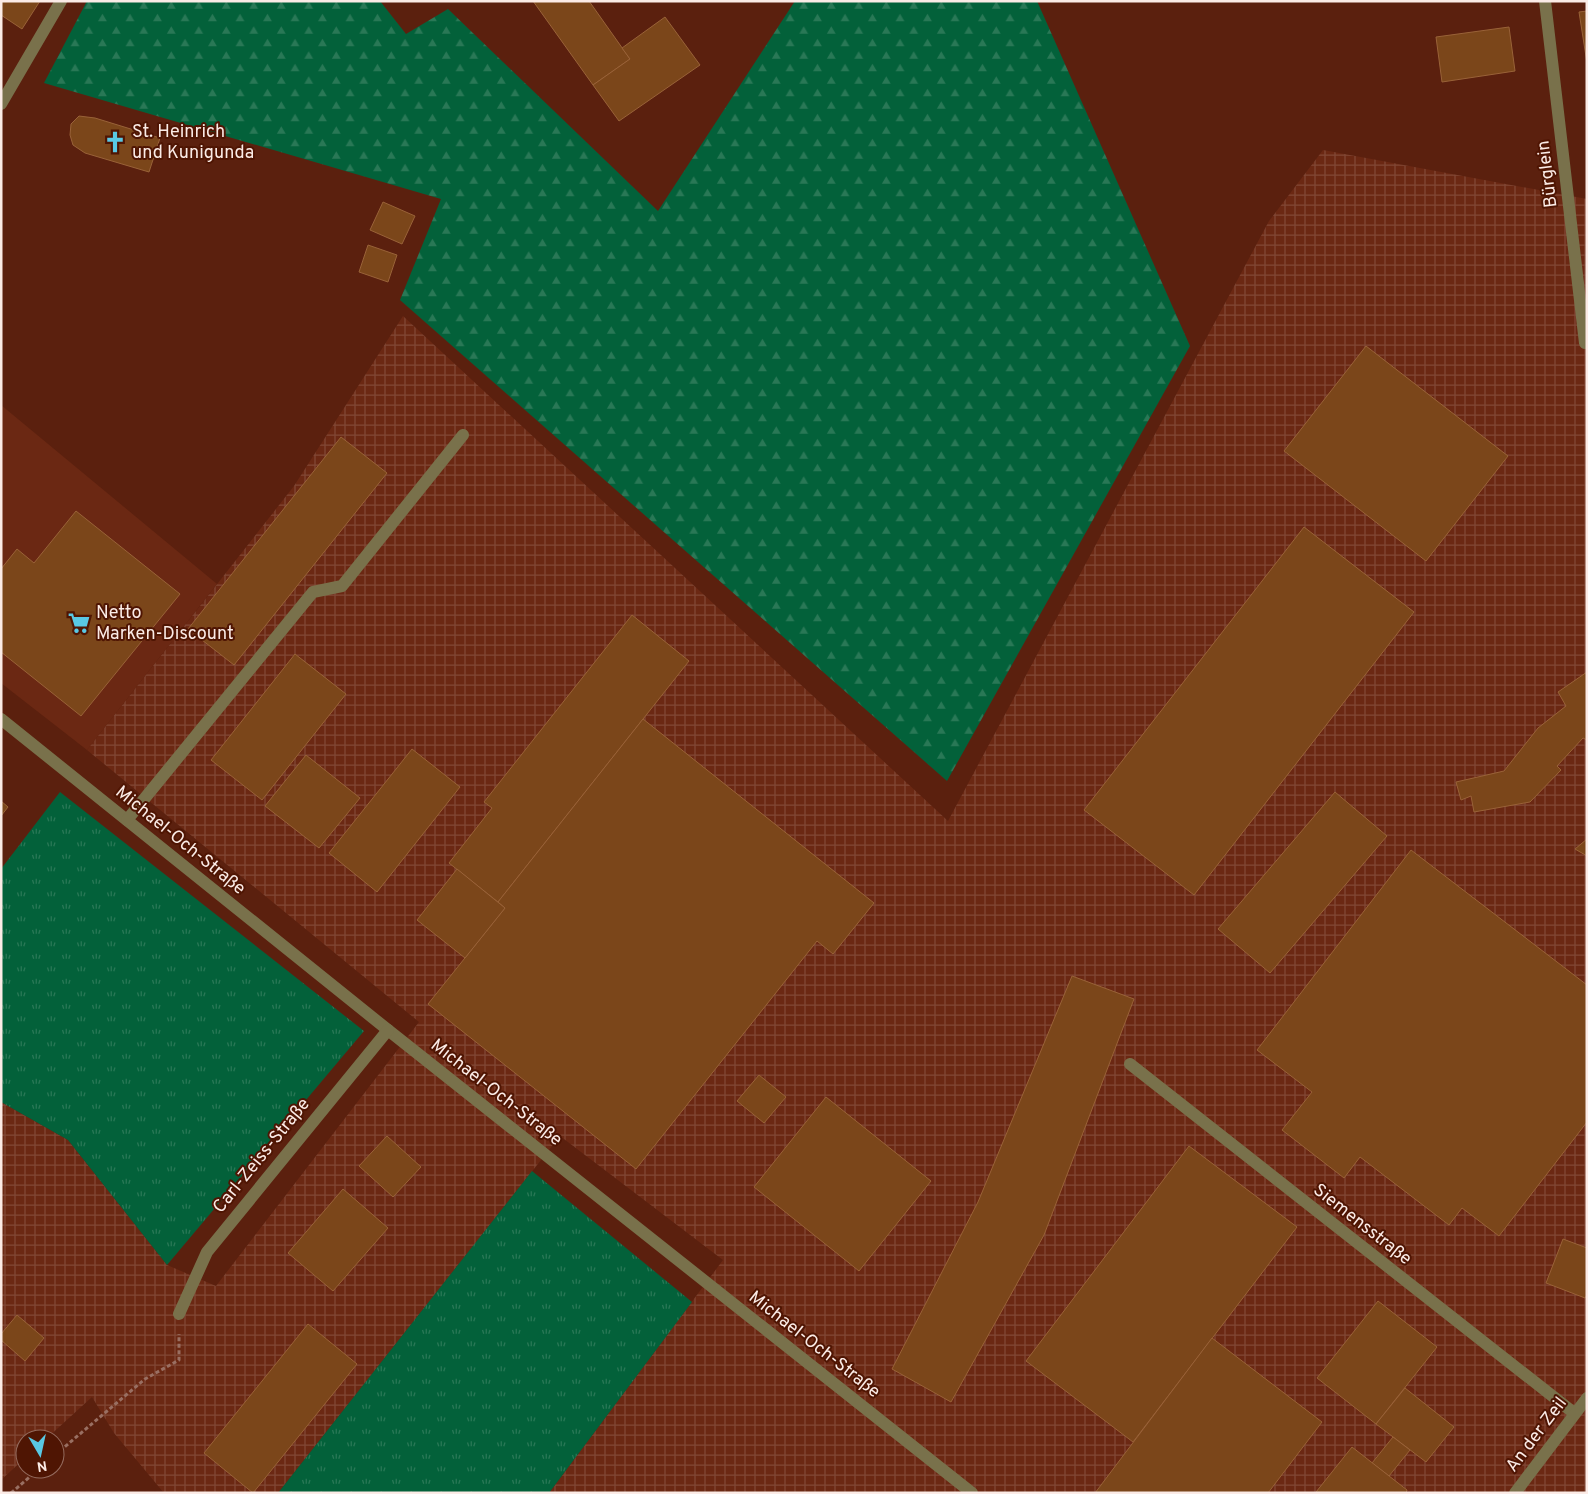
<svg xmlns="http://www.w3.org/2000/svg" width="1588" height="1494" font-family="Overpass,sans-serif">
  <defs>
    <pattern id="industrial-grid" width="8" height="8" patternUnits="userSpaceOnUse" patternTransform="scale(1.25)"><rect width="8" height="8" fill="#6b2813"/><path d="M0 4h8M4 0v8" fill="none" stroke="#814735"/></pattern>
    <pattern id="grass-tufts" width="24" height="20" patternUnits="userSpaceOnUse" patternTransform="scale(1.25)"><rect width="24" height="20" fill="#03613a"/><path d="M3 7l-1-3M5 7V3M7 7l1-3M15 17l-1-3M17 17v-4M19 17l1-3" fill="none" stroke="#297856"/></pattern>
    <pattern id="forest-firs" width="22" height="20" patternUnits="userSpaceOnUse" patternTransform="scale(1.25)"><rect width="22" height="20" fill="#03613a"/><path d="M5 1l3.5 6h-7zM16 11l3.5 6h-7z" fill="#297856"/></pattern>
  </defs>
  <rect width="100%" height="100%" fill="#5b200e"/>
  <polygon fill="#6b2813" points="1,405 217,584 87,750 1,683"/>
  <polygon fill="url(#industrial-grid)" points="1323,150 1587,199 1587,1493 549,1493 723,1260 560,1136 278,1493 164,1493 114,1433 92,1397 46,1439 25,1439 25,1458 1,1480 1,1102 68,1140 167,1265 216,1286 419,1022 87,750 294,486 403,316 948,821 1269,221"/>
  <g fill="url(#grass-tufts)">
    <polygon points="60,792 364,1031 167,1265 68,1140 1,1102 1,869"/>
    <polygon points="532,1171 692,1302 549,1493 278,1493"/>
  </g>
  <polygon fill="url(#forest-firs)" points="87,1 380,1 406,34 448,9 658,211 795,1 1037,1 1190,346 947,781 400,300 441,199 44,83"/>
  <g fill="#7b461a" stroke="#996238">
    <polygon points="1,1 40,1 22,29 1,15"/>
    <polygon points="533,1 589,1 630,59 593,85"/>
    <polygon points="1587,11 1587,63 1579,12"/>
    <polygon points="665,17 700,65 619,121 593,85 630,59 622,48"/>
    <polygon points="1509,27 1515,71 1442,82 1436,37"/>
    <polygon points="79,116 95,118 160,138 149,172 85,153 73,145 70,135 71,124"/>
    <polygon points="383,202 415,216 402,244 370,230"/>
    <polygon points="368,245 397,255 388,282 359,272"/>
    <polygon points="1366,346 1508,456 1426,561 1284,451"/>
    <polygon points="341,437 387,473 234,665 188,629"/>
    <polygon points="76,511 180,594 81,716 1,652 1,569 17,549 34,563"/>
    <polygon points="1304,527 1414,612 1194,895 1084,810"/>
    <polygon points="632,615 689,661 498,902 449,863 492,808 484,802"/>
    <polygon points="295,654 346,694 262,800 211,760"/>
    <polygon points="1587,672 1587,740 1583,738 1557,766 1561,770 1530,802 1474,812 1471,796 1461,800 1456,782 1504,771 1538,728 1566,706 1558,692"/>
    <polygon points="643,719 874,903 833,954 817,941 636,1169 428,1004 505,908 498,902"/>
    <polygon points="412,749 460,787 377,892 329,853"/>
    <polygon points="306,755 360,798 319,848 265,806"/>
    <polygon points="1335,792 1387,836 1270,973 1218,929"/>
    <polygon points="1,801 8,807 1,816"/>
    <polygon points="1587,839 1587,856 1575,849"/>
    <polygon points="1411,850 1587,985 1587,1122 1499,1236 1462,1208 1449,1225 1360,1157 1344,1178 1282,1130 1312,1092 1257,1050"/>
    <polygon points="457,869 505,908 465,958 417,920"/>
    <polygon points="1072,976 1134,999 1044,1235 951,1402 892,1369 978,1202"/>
    <polygon points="759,1075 786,1097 764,1123 737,1101"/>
    <polygon points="826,1097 931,1181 859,1271 754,1187"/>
    <polygon points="387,1136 421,1167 393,1197 359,1166"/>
    <polygon points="1189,1146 1297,1227 1133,1442 1026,1361"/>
    <polygon points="343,1189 388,1228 333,1291 288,1253"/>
    <polygon points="1563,1239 1587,1248 1587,1295 1585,1298 1546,1283"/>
    <polygon points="1378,1301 1437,1347 1376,1424 1317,1378"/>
    <polygon points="17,1315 44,1338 25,1361 1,1340 1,1334"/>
    <polygon points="308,1324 357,1364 253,1493 204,1453"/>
    <polygon points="1212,1338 1322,1422 1268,1493 1095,1493"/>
    <polygon points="1405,1388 1454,1427 1426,1462 1376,1424"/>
    <polygon points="1393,1437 1410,1450 1389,1476 1372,1463"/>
    <polygon points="1352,1447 1407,1490 1406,1493 1316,1492"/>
  </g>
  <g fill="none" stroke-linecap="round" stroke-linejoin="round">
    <g stroke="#996f62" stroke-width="3" stroke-dasharray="4 2.5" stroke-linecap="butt">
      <polyline points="55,1455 145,1379 179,1360 179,1334"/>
      <polyline points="11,1493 39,1469"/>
    </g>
    <g stroke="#79714b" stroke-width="12">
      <polyline points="1545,1 1585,343"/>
      <polyline points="1,104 61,1"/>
      <polyline points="1,719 388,1030 972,1493"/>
      <polyline points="127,820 313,592 342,586 463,435"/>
      <polyline points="1130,1064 1574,1413"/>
      <polyline points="179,1314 207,1252 388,1030"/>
      <polyline points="1515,1493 1587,1398"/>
    </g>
  </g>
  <defs>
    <g id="church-bare" transform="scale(1.725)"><path d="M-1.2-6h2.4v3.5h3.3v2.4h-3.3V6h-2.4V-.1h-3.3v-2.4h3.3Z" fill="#59c8e4" stroke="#4f1503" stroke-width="2.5" paint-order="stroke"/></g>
    <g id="supermarket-bare" transform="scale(1.725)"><path d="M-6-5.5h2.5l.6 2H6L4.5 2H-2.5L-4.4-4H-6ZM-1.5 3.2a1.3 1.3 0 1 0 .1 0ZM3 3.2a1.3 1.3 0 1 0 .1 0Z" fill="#59c8e4" stroke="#4f1503" stroke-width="2.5" paint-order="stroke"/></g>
  </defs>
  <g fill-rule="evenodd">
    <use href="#church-bare" x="115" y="142"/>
    <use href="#supermarket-bare" x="79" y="623"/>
  </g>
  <g text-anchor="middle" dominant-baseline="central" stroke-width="4" stroke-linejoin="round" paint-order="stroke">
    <g font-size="18" fill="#fbebe6" stroke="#4f1503" text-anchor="start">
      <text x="132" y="132">St. Heinrich<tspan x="132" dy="21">und Kunigunda</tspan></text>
      <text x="96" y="613">Netto<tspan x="96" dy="21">Marken-Discount</tspan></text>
    </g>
    <g font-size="18" fill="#fbebe6" stroke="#4f1503">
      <text transform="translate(1548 174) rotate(-97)">Bürglein</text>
      <text transform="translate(180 841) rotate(39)">Michael-Och-Straße</text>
      <text transform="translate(496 1093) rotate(38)">Michael-Och-Straße</text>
      <text transform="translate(262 1156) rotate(-51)">Carl-Zeiss-Straße</text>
      <text transform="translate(1362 1225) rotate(38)">Siemensstraße</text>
      <text transform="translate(814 1345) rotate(38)">Michael-Och-Straße</text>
      <text transform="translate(1537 1435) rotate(-53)">An der Zeil</text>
    </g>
  </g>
  <rect width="1588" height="1494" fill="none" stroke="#fbebe6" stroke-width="5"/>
  <g transform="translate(40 1454) rotate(171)"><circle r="24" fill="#4f1503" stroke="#946b5e"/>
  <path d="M0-4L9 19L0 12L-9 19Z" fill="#59c8e4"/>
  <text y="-8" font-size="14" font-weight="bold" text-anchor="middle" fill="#fbebe6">N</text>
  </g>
</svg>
